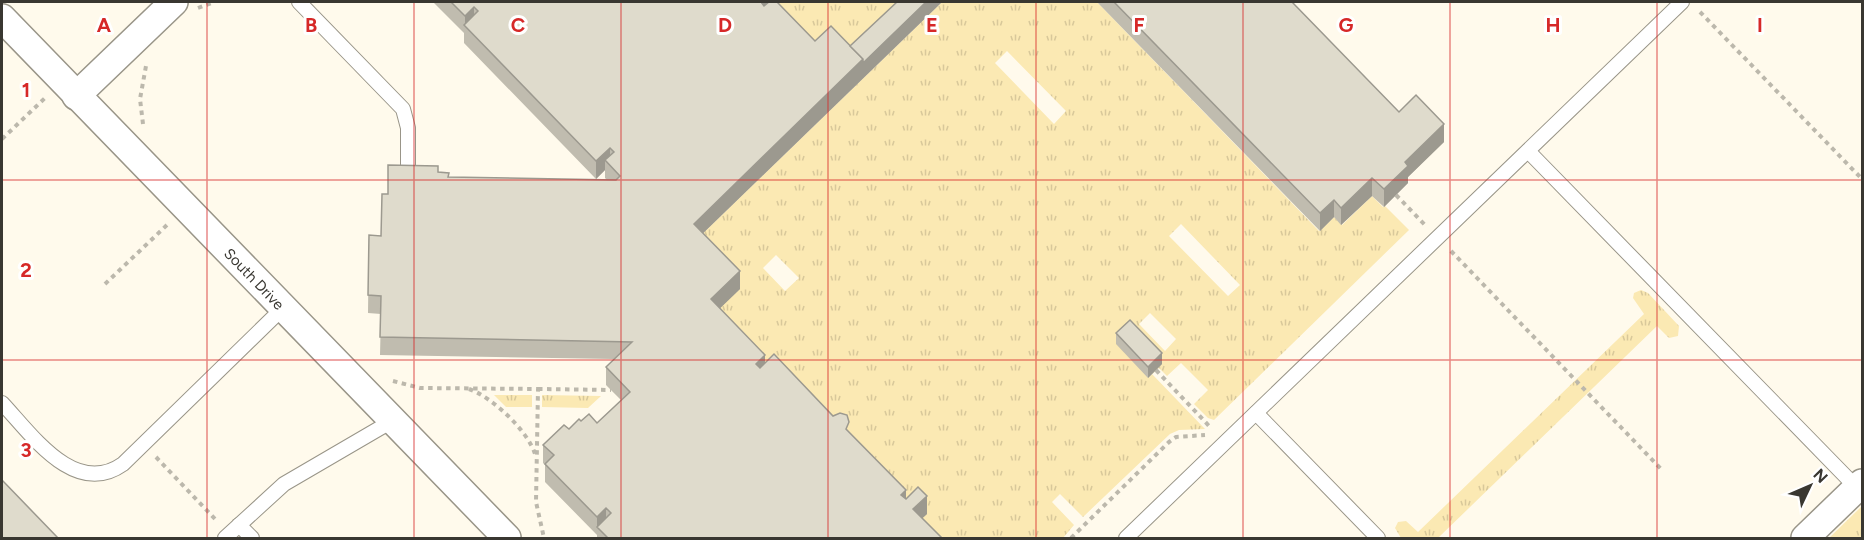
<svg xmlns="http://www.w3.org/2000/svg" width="1864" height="540" font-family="Figtree,sans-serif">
  <defs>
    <pattern id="grass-tufts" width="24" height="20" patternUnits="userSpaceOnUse" patternTransform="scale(1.5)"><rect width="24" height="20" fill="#fbe9b3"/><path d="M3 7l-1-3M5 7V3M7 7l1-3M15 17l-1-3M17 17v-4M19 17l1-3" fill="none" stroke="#d8c89a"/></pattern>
  </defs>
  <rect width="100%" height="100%" fill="#fffaec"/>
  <g fill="url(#grass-tufts)" fill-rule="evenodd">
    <polygon points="769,2 912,2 849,62 815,59"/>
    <path d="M942,2H1097L1319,231L1334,217L1342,225L1372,196L1383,207L1385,206L1409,230L1214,420L1208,418L1194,404L1208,390L1181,363L1167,376L1159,368L1148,378L1152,374L1205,429L1179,430L1170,434L1083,517L1060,494L1052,502L1074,525L1063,538H924L711,317L694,242ZM1007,51L1066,111L1054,124L995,63ZM1181,224L1240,285L1228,296L1169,236ZM776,255L799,278L785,291L763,268ZM1150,313L1176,339L1165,351L1139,324Z"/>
    <polygon points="1641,290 1648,293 1679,326 1678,336 1669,338 1657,326 1438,538 1401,538 1395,528 1398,522 1406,521 1418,532 1644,314 1633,298 1634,293"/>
    <polygon points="494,395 532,395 532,407 506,407"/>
    <polygon points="542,395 601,396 588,408 542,407"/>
    <polygon points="1862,506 1862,538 1829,538"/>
  </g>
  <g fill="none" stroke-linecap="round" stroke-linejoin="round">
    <g stroke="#999588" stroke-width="16">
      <g id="service">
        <polyline points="299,2 403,109 408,128 408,168"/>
        <polyline points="1528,151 1857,488"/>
        <path d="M2,403C32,435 75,498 123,464L283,308"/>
        <polyline points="1256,413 1378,538"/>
        <polyline points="239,525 252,538"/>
        <polyline points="225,538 284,484 392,421"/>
        <polyline points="1126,538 1682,2"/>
      </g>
    </g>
    <g stroke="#999588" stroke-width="30">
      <g id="minor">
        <polyline points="2,18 507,538"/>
        <polyline points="76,96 174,2"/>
        <polyline points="1805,538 1862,483"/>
      </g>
    </g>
    <g stroke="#bcb8ac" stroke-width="4" stroke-dasharray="4.5 4.5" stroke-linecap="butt">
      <polyline points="198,8 214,2"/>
      <polyline points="1700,12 1862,179"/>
      <polyline points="143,124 140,99 146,66"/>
      <polyline points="2,139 45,98"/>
      <polyline points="1396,195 1425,225"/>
      <polyline points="1451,251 1663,471"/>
      <polyline points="105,284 168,224"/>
      <polyline points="1156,370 1211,428"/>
      <polyline points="393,381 420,388 538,389 536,502 544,538"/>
      <path d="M469,389C492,397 528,431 535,454"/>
      <polyline points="538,389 611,390"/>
      <polyline points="156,457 215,519"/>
      <polyline points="1071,538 1169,442 1176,437 1205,435"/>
    </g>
    <use href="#service" stroke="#fff" stroke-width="14"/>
    <use href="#minor" stroke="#fff" stroke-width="27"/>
  </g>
  <g fill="#c0bcaf">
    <polygon points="433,2 777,2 815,41 850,46 897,2 942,2 703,233 740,289 720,308 765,363 849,432 906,499 927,514 922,518 942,538 597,538 597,535 545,482 545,465 543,463 543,445 581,421 597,423 621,400 606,385 606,367 614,359 380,355 381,314 368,313 369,235 381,236 388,194 438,172 449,177 607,180 605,178 605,170 596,179 464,43 464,33"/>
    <polygon points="1097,2 1292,2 1399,112 1444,142 1408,177 1408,183 1384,207 1372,196 1341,225 1334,217 1320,231"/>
    <polygon points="1116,333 1162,364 1148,378 1116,344"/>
  </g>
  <g fill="#9c998f">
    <polygon points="761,2 774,2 761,20"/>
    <polygon points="926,2 942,2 694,242 694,224 863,59"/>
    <polygon points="474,7 474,25 465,26 465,16"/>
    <polygon points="1444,124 1444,142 1408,177 1408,183 1384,207 1384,189 1405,162"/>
    <polygon points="610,148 610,165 605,160 605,170 596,179 596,161"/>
    <polygon points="1372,178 1372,196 1341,225 1341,208"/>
    <polygon points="1334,200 1334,217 1320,231 1320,213"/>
    <polygon points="740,271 740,289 711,317 711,299"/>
    <polygon points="1162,353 1162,364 1148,378 1148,367"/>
    <polygon points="765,355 765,373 756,364"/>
    <polygon points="906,490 906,508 901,495"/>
    <polygon points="927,496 927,514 913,527 913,509"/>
    <polygon points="606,508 606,526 597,527 597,517"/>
  </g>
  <g fill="#dfdbcc" stroke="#9c998f" stroke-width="1.5">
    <polygon points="451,2 761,2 764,6 769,2 777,2 815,41 831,26 863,59 694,224 740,271 711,299 765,355 756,364 760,368 774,354 833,416 840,413 847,415 849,422 846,429 906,490 901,495 906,499 918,487 927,496 913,509 942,538 608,538 597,527 611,513 606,508 597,517 545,464 554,455 543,445 564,425 569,429 579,419 581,421 589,414 597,423 630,392 606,367 632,342 380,337 381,296 368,295 369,235 381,236 382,194 388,194 388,165 438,166 438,172 449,173 448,177 616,180 620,176 605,160 614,152 610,148 596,161 464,25 478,11 474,7 465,16"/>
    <polygon points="897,2 926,2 863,63 863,59 850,46"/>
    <polygon points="1114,2 1292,2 1399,112 1416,95 1444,124 1405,162 1408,166 1384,189 1372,178 1341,208 1334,200 1320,213"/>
    <polygon points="1130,320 1162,353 1148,367 1116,333"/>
    <polygon points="2,480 58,538 2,538"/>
  </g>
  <path fill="none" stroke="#d62828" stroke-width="1.5" stroke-opacity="0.55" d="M207,2V538M414,2V538M621,2V538M828,2V538M1036,2V538M1243,2V538M1450,2V538M1657,2V538M2,180H1862M2,360H1862"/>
  <g text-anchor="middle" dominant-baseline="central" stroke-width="6" stroke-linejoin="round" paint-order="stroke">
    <g font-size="15" fill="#393731" stroke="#fff">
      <text transform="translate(254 279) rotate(46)">South Drive</text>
    </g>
  </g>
  <g font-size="20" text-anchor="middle" font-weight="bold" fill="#d62828" stroke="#fff" stroke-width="6" stroke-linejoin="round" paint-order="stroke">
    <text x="104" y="32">A</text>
    <text x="311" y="32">B</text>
    <text x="518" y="32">C</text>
    <text x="725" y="32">D</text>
    <text x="932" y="32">E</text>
    <text x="1139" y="32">F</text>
    <text x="1346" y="32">G</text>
    <text x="1553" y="32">H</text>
    <text x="1760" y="32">I</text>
    <text x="26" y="97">1</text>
    <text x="26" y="277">2</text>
    <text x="26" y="457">3</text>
  </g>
  <rect width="1864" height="540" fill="none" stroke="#393731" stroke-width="6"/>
  <g transform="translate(1810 486) rotate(46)" stroke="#ffffff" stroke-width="4.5" paint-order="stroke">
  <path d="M0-4.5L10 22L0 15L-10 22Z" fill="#393731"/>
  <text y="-9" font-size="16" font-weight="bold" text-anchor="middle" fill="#393731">N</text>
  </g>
</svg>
